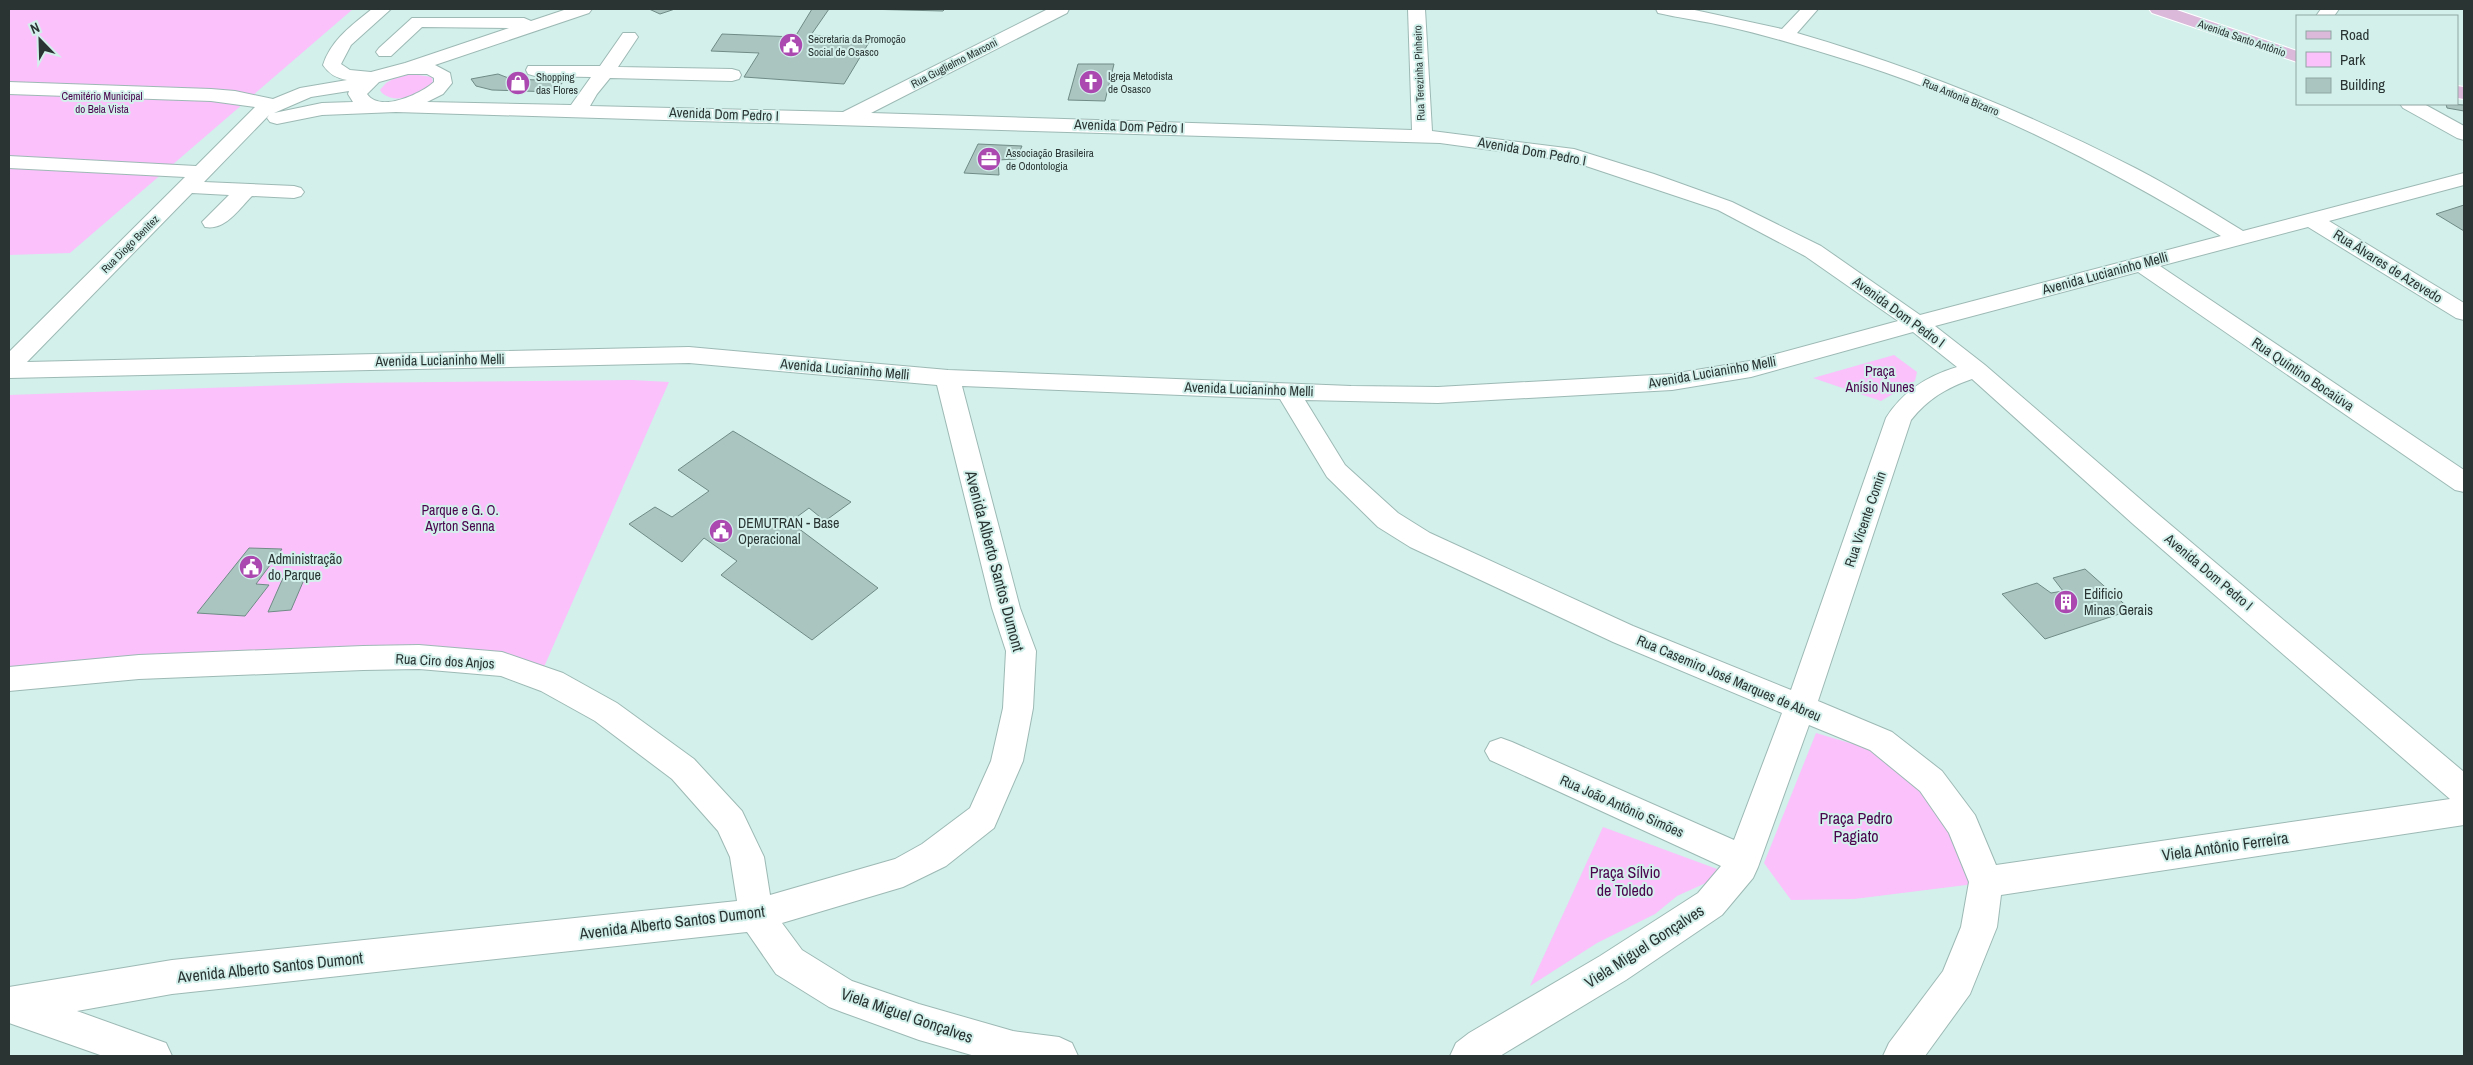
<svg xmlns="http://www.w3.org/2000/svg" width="2473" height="1065" font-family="'Archivo Narrow',sans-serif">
  <rect width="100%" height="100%" fill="#d3f0eb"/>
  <g fill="#fac1fb">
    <polygon points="9,9 353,9 70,253 9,255"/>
    <path d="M411,74L432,77L433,84C419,93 398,106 382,93L380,90L386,83L393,79Z"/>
    <polygon points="1894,355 1917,372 1915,381 1881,401 1813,378"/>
    <polygon points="632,380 669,382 540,676 383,652 9,670 9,395 345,383"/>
    <polygon points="1816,733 1870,749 1917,782 1982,883 1854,899 1791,900 1764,863"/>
    <polygon points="1603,827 1728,873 1677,896 1655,914 1597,943 1530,986"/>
  </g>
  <g fill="#aac5c0" stroke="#708b86">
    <polygon points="649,9 675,9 660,14"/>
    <polygon points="812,9 829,9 811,35 871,39 844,84 744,77 759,53 711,51 722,34 795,37"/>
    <polygon points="863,9 945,9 943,11"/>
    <polygon points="1078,64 1114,64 1105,101 1068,100"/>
    <polygon points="498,74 511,79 564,81 554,92 492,90 476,86 471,79"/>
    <polygon points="2446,104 2464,105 2464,111 2447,108"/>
    <polygon points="978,144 1022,146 1016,159 998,160 999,175 964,173"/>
    <polygon points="2464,205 2464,231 2436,214"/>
    <polygon points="733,431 851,502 825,521 809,508 790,522 878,588 812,640 721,575 737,561 704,538 682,562 629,524 655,507 672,517 709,491 678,470"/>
    <polygon points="249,548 282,549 256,584 269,585 245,616 197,613"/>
    <polygon points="2085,569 2131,610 2045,639 2002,594 2037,583 2051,593 2063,591 2053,578"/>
    <polygon points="306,575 291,610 268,612 283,578"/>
  </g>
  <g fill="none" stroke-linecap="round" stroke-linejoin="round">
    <g stroke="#9db9b4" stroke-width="2">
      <g id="minor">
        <path d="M372,9H391L351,45L341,64L350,70L371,72L405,63L509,28L422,27L391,56H379L376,52L379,48L412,18H524L531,21L567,9H592L589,13L435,65L450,73L452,83L443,94L427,102L571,105L591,77L535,76L528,74L526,70L528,66H600L623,33H635L638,37L618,67L732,69L739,71L741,75L739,79L732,81L610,78L597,94L590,106L843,112L1048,9H1069L1067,13L871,113L1412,130L1408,9H1425L1432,131L1574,149L1654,174L1732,202L1821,246L1920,315L2221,236C2099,162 1971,97 1834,56C1798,45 1762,34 1725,26C1703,21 1680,18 1658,13L1656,9H1690L1782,29L1801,9H1818L1797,33C1914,67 2026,112 2135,168C2172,187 2207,209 2243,231L2464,173V185L2329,221L2464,303V320L2456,318L2308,227L2160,266L2464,470V492L2455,490L2138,272L1935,326L1985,365L2153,510L2464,772V825L2001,895L1997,927L1970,994L1925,1056H1883L1889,1043L1943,971L1961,927L1969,882L1949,833L1920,791L1870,750L1809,725L1758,867L1753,878L1722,915L1626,980L1500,1056H1450L1456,1043L1469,1033L1600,956L1698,893L1721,866L1490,760L1485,751L1490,742L1501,738L1512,742L1734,840L1782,713L1613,642L1410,547L1378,527L1327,477L1280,399L962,386L1020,608L1036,651L1033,708L1023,761L994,828L946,866L903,887L782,923L802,950L852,981L919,1004L1013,1031L1059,1037L1072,1043L1078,1056H975L919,1040L842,1012L829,1007L776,974L747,932L172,994L77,1011L166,1043L172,1056H103L9,1023V987L172,960L737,901L730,857L718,831L672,779L595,721L541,691L501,676L419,669L363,670L139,679L9,691V667L139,655L363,646L419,645L502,652L563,673L617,703L694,759L742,811L764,857L770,895L895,859L922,844L970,808L991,761L1003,708L1006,651L992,608L937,385L689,363L9,378V352L185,177L9,168V156L196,166L255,107L211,101L9,94V82L211,89L235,91L273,99L300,88L347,80C336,78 329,74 323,65C331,40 352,25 372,9ZM408,74H427L434,78V82C421,94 380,113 367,94L379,82ZM349,91L348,94L353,102L322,103L274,113L311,97ZM396,112L1440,143L1571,161L1718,210L1805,256L1898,321L1750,361L1672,374L1438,387L1351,386L948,370L689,347L27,362L192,193L229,195L202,222L205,227C225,231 239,209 252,196L294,198L301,196L304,192L301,188L294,186L204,182L269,115L267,118L270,122L277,124L322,115ZM1913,332L1957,367C1927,376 1903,391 1886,418L1791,690L1633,626L1430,533L1398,513L1345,465L1305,400L1438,403L1672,390L1751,377ZM1972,379L2133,524L2450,799L1996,865L1975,815L1942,771L1892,732L1818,701L1911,420C1928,399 1946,388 1972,379Z"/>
        <polygon points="2321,9 2339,9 2334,16 2316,16"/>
        <polygon points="2400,104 2424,104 2464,126 2464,140 2457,138 2403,108"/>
      </g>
    </g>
    <g stroke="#fff" stroke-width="2">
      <g id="major">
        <polygon points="2149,9 2174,9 2297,51 2297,62 2152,13"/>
        <polygon points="2457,86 2464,87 2464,99 2457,98"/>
      </g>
    </g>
    <use href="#minor" fill="#fff" fill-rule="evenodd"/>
    <use href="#major" fill="#dab9db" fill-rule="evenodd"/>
  </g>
  <defs>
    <g id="civic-disc" transform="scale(1.25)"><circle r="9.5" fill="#ab49b0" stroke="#d3f0eb"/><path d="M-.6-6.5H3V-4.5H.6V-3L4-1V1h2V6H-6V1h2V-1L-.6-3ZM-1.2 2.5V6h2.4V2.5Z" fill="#fff"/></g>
    <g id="church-disc" transform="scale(1.25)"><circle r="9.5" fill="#ab49b0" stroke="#d3f0eb"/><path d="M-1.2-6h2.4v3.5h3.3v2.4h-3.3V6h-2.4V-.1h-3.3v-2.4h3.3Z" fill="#fff"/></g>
    <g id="shop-disc" transform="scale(1.25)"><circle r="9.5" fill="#ab49b0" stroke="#d3f0eb"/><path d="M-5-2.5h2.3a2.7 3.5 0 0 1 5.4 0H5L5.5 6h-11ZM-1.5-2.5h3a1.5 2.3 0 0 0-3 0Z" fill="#fff"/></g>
    <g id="office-disc" transform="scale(1.25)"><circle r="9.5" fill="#ab49b0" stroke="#d3f0eb"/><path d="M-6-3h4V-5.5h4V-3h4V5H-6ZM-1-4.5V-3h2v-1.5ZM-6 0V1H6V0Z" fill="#fff"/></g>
    <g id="building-disc" transform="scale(1.25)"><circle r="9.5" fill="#ab49b0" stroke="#d3f0eb"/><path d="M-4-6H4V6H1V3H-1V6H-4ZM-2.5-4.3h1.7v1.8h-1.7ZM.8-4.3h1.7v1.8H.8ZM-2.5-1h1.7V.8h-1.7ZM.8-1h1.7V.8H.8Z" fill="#fff"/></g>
  </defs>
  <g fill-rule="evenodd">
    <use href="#civic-disc" x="791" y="45"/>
    <use href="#church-disc" x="1091" y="82"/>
    <use href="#shop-disc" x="518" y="83"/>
    <use href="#office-disc" x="989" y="159"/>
    <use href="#civic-disc" x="721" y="531"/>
    <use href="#civic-disc" x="251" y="567"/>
    <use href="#building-disc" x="2066" y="602"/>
  </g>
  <g text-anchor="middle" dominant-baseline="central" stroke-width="4" stroke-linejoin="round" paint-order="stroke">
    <g font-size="11" fill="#2a3533" stroke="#d3f0eb">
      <text transform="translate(2242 38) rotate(19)">Avenida Santo Antônio</text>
      <text transform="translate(954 63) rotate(-27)">Rua Guglielmo Marconi</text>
      <text transform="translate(1419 73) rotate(-92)">Rua Terezinha Pinheiro</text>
      <text transform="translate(1961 97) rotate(22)">Rua Antonia Bizarro</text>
      <text transform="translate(130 244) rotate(-45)">Rua Diogo Benitez</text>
    </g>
    <g font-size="11" fill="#2a3533" stroke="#d3f0eb" text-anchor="start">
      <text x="808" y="39">Secretaria da Promoção<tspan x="808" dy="13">Social de Osasco</tspan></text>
      <text x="1108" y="76">Igreja Metodista<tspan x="1108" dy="13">de Osasco</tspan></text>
      <text x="536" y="77">Shopping<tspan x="536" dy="13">das Flores</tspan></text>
      <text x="1006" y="153">Associação Brasileira<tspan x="1006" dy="13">de Odontologia</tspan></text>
    </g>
    <g font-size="11" fill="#4a044e" stroke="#d3f0eb">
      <text x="102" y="96">Cemitério Municipal<tspan x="102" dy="13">do Bela Vista</tspan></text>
    </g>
    <g font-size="14" fill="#2a3533" stroke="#d3f0eb">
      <text transform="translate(724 114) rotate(2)">Avenida Dom Pedro I</text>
      <text transform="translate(1129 126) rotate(2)">Avenida Dom Pedro I</text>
      <text transform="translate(1532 151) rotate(10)">Avenida Dom Pedro I</text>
      <text transform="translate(2388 266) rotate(32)">Rua Álvares de Azevedo</text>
      <text transform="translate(2105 273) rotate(-15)">Avenida Lucianinho Melli</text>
      <text transform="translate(1899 312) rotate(36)">Avenida Dom Pedro I</text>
      <text transform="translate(440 360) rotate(-1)">Avenida Lucianinho Melli</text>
      <text transform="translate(845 369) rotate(5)">Avenida Lucianinho Melli</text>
      <text transform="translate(1712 372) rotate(-10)">Avenida Lucianinho Melli</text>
      <text transform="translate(2303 374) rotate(34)">Rua Quintino Bocaiúva</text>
      <text transform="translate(1249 389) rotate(2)">Avenida Lucianinho Melli</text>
      <text transform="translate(1865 519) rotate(-71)">Rua Vicente Comin</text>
      <text transform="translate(2209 572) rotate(40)">Avenida Dom Pedro I</text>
      <text transform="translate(445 661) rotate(3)">Rua Ciro dos Anjos</text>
      <text transform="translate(1729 678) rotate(23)">Rua Casemiro José Marques de Abreu</text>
      <text transform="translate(1622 806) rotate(24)">Rua João Antônio Simões</text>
    </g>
    <g font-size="14" fill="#4a044e" stroke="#d3f0eb">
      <text x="1880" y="371">Praça<tspan x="1880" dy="16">Anísio Nunes</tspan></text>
      <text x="460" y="510">Parque e G. O.<tspan x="460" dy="16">Ayrton Senna</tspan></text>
    </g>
    <g font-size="14" fill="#2a3533" stroke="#d3f0eb" text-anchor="start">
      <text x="738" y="523">DEMUTRAN - Base<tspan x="738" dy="16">Operacional</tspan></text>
      <text x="268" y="559">Administração<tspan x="268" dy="16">do Parque</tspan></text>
      <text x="2084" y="594">Edificio<tspan x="2084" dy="16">Minas Gerais</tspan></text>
    </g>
    <g font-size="16" fill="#2a3533" stroke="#d3f0eb">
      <text transform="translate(995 561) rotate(75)">Avenida Alberto Santos Dumont</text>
      <text transform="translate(2225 846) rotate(-8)">Viela Antônio Ferreira</text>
      <text transform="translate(672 922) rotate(-7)">Avenida Alberto Santos Dumont</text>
      <text transform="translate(1644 946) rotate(-33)">Viela Miguel Gonçalves</text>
      <text transform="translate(270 967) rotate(-6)">Avenida Alberto Santos Dumont</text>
      <text transform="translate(907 1015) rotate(19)">Viela Miguel Gonçalves</text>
    </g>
    <g font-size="16" fill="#4a044e" stroke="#d3f0eb">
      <text x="1856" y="818">Praça Pedro<tspan x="1856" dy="18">Pagiato</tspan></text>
      <text x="1625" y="872">Praça Sílvio<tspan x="1625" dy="18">de Toledo</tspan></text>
    </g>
  </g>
  <rect width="2473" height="1065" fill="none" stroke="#2a3533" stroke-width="20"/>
  <rect x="2296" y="15" width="162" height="90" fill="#d3f0eb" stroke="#8fa5a1"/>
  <rect x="2306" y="31" width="25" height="8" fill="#dab9db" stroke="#8fa5a1"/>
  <text x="2340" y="40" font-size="15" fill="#2a3533">Road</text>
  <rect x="2306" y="52" width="25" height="15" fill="#fac1fb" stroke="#8fa5a1"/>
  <text x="2340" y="65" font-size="15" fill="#2a3533">Park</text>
  <rect x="2306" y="78" width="25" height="15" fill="#aac5c0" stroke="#8fa5a1"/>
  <text x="2340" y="90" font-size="15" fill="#2a3533">Building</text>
  <g transform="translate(40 40) rotate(337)" stroke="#d3f0eb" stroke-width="4" paint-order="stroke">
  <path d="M0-4L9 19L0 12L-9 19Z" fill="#2a3533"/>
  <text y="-8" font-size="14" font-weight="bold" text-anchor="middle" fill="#2a3533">N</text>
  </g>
</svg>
